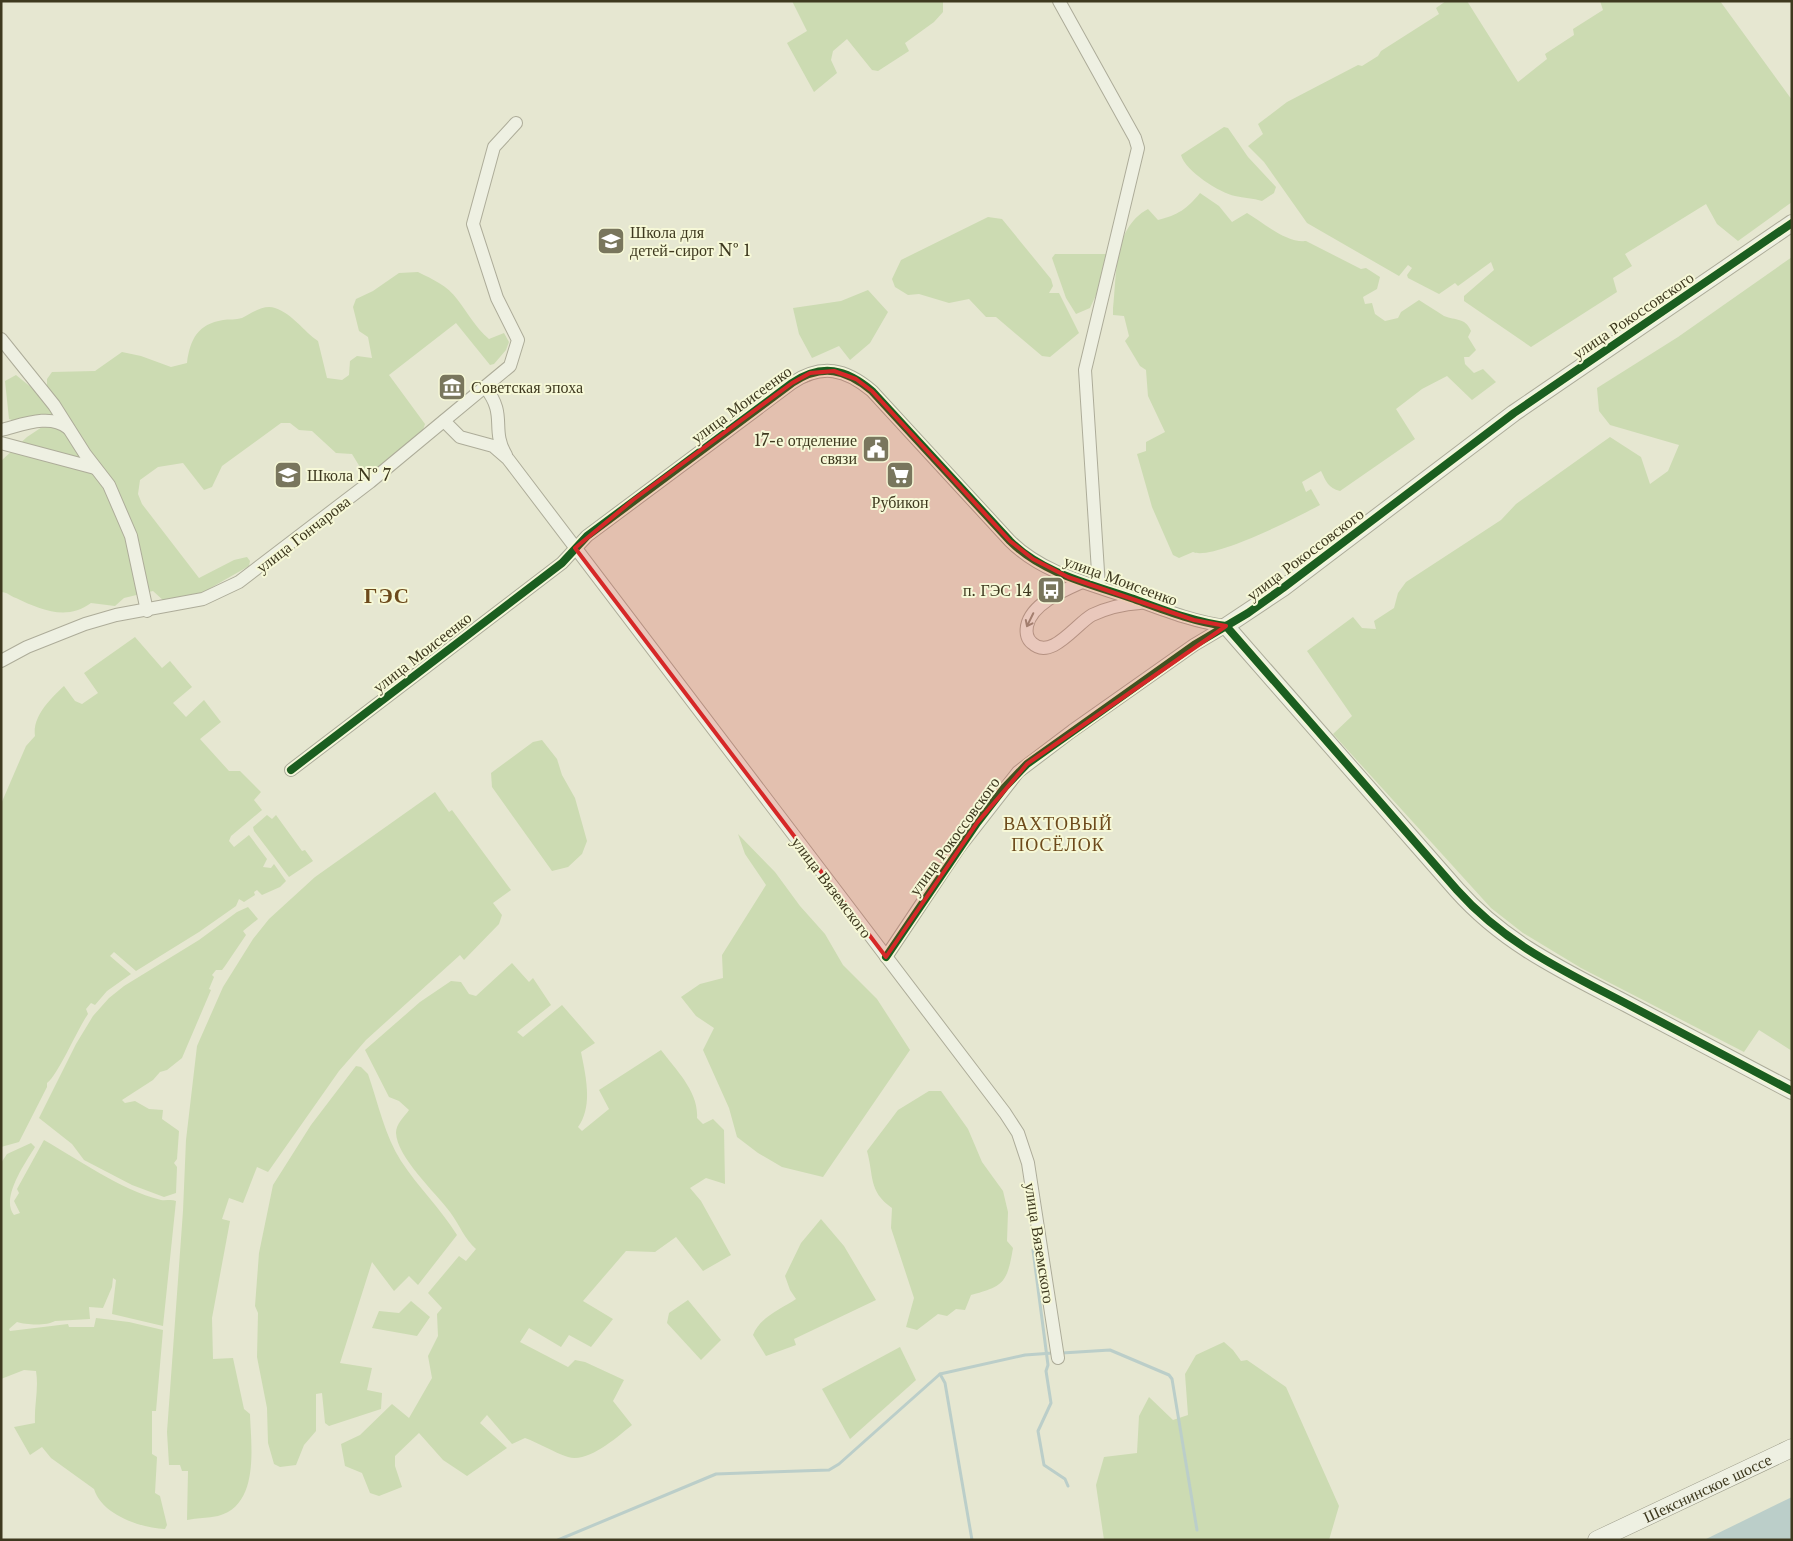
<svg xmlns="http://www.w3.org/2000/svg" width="1793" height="1541" font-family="'Libre Baskerville',serif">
  <rect width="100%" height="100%" fill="#e6e7d1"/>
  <g fill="#ccdbb2">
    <polygon points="792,1 943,1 943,12 934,22 905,43 909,51 878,71 872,70 847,39 833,51 831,60 837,73 814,92 787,43 807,31"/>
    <polygon points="1446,1 1467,1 1518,82 1547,59 1545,54 1574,35 1573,29 1603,10 1600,1 1720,1 1792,100 1792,202 1738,241 1717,224 1706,204 1625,254 1632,266 1613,278 1617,292 1531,347 1464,301 1464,296 1494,270 1491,262 1458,286 1455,283 1439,294 1408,278 1407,275 1412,268 1408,265 1399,276 1307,223 1264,162 1248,146 1263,134 1258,124 1287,102 1358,65 1362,66 1378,56 1381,51 1439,14 1436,8"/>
    <path d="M1224,127L1228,128L1248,157L1276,187L1274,193L1262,201C1253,198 1244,198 1235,196C1220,193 1185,171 1181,155Z"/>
    <path d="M1200,193L1219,206L1232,222L1247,213C1264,223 1286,243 1306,241L1361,269L1366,268L1380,277L1377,289L1363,297L1365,304L1372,303L1375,314L1385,321L1398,318L1401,312L1419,300C1427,305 1436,311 1444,316C1456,321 1465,317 1471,331L1468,337L1476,350L1469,357H1464L1465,364L1474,373L1483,369L1496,382L1472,400L1447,376L1422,389L1396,409L1415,439L1340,491C1328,488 1326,481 1321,471L1302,482L1306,492L1311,489L1320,505C1300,516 1212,561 1193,552L1179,558L1173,555L1152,507L1137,454L1146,451V442L1165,432L1148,396L1146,370L1140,366L1125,341L1129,336L1124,316L1113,315V308C1117,274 1113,228 1148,209L1158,220C1178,215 1187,209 1200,193Z"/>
    <polygon points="988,217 1002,219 1051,279 1053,286 1049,293 1059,293 1079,333 1050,357 1042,356 996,317 986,317 969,299 949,303 919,294 908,295 895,287 892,279 901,260"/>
    <polygon points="1055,254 1108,254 1103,280 1090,308 1076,314 1066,298 1052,258"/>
    <polygon points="1792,257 1792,1051 1759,1030 1744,1052 1581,968 1523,933 1491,908 1333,734 1352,716 1307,651 1353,617 1362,628 1376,629 1374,621 1394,608 1398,593 1406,582 1501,520 1516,504 1610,437 1641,457 1650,484 1668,471 1679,445 1610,425 1599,411 1597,388 1678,337"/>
    <path d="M418,272C432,279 448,286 457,299C468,313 475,327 489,339L504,333L509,342L506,350L494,364L490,365L456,323L389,375L425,424L422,433L372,475L363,472L352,454L336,453L312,431L299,430L290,423H281L222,466L212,487L204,490L183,463L158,467L140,480L138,494L142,504L199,578L234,560L247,557L250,561L249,566L200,594L164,601L153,591L124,598L115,606L91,603C67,621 41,610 16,598C10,596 7,592 1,592V461L27,437L45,425H26L9,419L5,381L16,375L32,388L47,390V379L52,372L95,371L122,352L141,356L171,367L187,363C190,339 198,324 223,320C229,319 236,320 242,318C252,313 264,304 275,308C293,314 303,331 318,341L327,378L342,380L349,375L350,361L357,356L372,358L368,337L359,331L353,307L356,299L373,291L399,273Z"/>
    <polygon points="868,290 888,312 870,343 850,360 839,346 812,358 799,334 793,308 841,301"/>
    <path d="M135,637L162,668L170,661L192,687L173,703L186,717L204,700L221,722L200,739L229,771H240L261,792L254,800L262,810L231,836L229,841L234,847L249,835L267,859L263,867L271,868L274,864L286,881L280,887L262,895L257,890L254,892L255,895L244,902L239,899L236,906L199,932L136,971L114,952L110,956L131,974L107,991L95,1005L91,1003L86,1009L88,1014C77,1030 58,1075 47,1083V1087L19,1142L1,1147V804L26,746L35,736C32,717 50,699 64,686L75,701L82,704L98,693L84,673Z"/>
    <polygon points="542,740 557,759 562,775 575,798 587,841 582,854 568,867 552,871 492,787 491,773 533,742"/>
    <path d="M435,792L449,812L452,810L511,890L493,903L502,915L499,924L464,960L460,955L366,1040L339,1071L268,1172L257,1167L243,1203L229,1198L222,1219L230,1221L212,1318L213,1359L233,1358L244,1409L250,1414C251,1446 260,1505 218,1516C208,1518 197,1518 187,1520L188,1471H182L180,1465H169L167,1432L183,1211L186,1140L197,1046L223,987L253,939L269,919L315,877Z"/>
    <polygon points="267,815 272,819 276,815 302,851 305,850 313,861 289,877 254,831 253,827"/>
    <polygon points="738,834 775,872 800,906 825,934 843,965 877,999 910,1050 823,1177 782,1167 758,1153 737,1137 729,1108 703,1050 714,1028 696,1016 681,997 700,984 723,978 722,955 766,885 745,854"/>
    <polygon points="248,907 258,919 243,931 246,935 225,966 222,970 216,970 212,975 214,977 209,989 211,990 182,1058 167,1070 160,1072 153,1080 122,1100 125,1103 135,1101 149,1109 163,1110 162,1119 179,1131 177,1159 174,1163 177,1167 176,1193 164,1197 132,1185 84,1160 72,1144 39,1118 76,1044 93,1016 109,998 124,986 199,940 237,912"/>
    <path d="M512,963L529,982L533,978L551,1005L517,1032L523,1037L562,1005L595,1043L581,1052C586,1077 593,1106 578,1127L582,1131L609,1109L599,1090L661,1050C676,1070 699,1092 697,1118L703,1124L713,1119L724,1130L725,1184L706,1178L690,1188L701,1201L731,1255L703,1271L676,1237L655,1252L626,1251L583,1301L613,1319L591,1347L569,1335L561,1347L529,1328L520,1342L568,1367L575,1360L585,1362L624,1380L613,1401L632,1425C617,1437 589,1463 568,1457C553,1452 539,1443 525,1438L512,1444L487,1415L480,1423L507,1448L467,1476L443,1460L419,1433L395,1456V1466L402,1487L379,1496L370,1493L362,1473L345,1466L341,1444L360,1435L392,1404L409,1418L432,1378L428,1356L438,1336L437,1314L442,1308L428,1293L459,1256L466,1261L476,1249C465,1240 459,1224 450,1212C435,1192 397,1157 396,1133C396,1124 404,1117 409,1110L399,1101L389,1097L365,1050L420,1002L451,981L461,982L469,994L476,996Z"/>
    <path d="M356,1066L361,1067L368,1074C378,1103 385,1136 401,1161C418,1187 441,1209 457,1235L418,1285L409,1276L394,1291L372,1262L340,1363L372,1368L367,1390L382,1393L381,1409L329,1426L325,1423L322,1393L316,1394V1431L304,1445L296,1465L280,1467L274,1464L268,1443L267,1408L257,1357L258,1313L255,1306L259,1253L273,1185L311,1125Z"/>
    <path d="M929,1091H941L968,1129L982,1162L1003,1191L1008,1212L1007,1241L1013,1248C1007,1283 1004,1286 971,1295L965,1310L956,1309L947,1316L938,1314L917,1330L906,1327L914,1298L891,1228L892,1208C868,1191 874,1176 867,1151L898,1110Z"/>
    <path d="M44,1140C81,1161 119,1189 161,1200C166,1201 171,1199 176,1201L163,1326L112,1314L116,1280L113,1278L112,1287L103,1308L89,1307L90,1319L55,1321C47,1326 26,1325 17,1322L9,1329L10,1331L68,1324L69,1327H94L96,1318L129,1322L163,1330L156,1411H152V1454L157,1457L155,1493L160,1496L167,1525L165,1529C141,1528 102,1515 94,1489L51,1458L42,1447L30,1455L14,1427L35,1423C34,1405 39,1389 36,1371L24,1370L1,1379V1163L7,1154L31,1143L35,1147C26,1162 0,1198 14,1215L20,1213L14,1201L19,1193L17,1189Z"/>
    <path d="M821,1219L844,1246L876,1300L794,1339L796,1345L766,1356L753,1335C760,1317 781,1309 796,1299L790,1290L785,1276L801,1243Z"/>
    <polygon points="688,1300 721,1340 701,1360 667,1323 669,1313"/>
    <polygon points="411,1301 430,1317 417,1336 372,1328 379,1311 399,1313"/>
    <polygon points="1224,1342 1233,1350 1241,1361 1247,1360 1286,1387 1339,1506 1329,1540 1104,1540 1096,1485 1104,1457 1137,1453 1139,1416 1149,1397 1173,1420 1188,1415 1185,1374 1196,1355"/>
    <polygon points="900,1347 916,1380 850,1439 822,1389"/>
  </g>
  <polygon fill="#bbcec9" points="1792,1497 1792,1540 1704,1540"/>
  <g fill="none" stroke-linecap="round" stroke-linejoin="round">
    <g stroke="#bbcec9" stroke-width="3">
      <polyline points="1033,1250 1048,1365 1046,1371 1051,1403 1038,1431 1044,1465 1065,1479 1068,1486"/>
      <polyline points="1062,1353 1110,1350 1169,1375 1172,1379 1197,1530"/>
      <polyline points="940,1374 945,1383 972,1540"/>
      <polyline points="558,1540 716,1474 829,1470 839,1464 940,1374 1025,1355 1053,1353"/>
    </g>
    <g stroke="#adac99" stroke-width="14">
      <g id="minor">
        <polyline points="1059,1 1135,138 1138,148 1085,370 1099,587"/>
        <polyline points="1,339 54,405 85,454 109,485 131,536 147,611"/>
        <path d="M485,387C508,416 490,428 506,455"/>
        <polyline points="444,421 460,437 493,446 508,459 1005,1113 1018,1133 1028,1163 1058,1358"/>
        <path d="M1,430C22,425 50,413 68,428"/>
        <polyline points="1,443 95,468"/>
        <path d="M1082,582C1064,590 1031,604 1027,626C1026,632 1027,639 1032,643C1051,661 1076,624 1092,615C1107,608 1124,604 1140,603"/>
        <polyline points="1,661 27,647 85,624 116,615 203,599 239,582 370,482 510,366 518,340 497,298 473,224 494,147 516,123"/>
        <path d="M291,770L562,563L587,536L792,383C822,363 846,369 872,391L1010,541C1043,574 1091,584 1134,599C1164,610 1194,622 1226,626"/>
        <polyline points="886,957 958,849 1018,772 1072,731 1194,645 1226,626"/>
      </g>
    </g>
    <g stroke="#adac99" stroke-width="18">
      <path id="tertiary" d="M1792,223L1514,413L1283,588L1226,626L1457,890C1505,944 1564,971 1627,1004C1682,1033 1737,1062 1792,1091"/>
    </g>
    <g stroke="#9c9b89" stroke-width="19">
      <g id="secondary">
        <path id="s1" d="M1597,1540L1792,1448"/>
      </g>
    </g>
    <use href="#minor" stroke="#eef0e2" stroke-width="12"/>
    <use href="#tertiary" stroke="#eef0e2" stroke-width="16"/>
    <use href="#secondary" stroke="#eef0e2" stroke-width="18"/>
    <g stroke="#f6f8d7" stroke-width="11">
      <g id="cycleway">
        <path d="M1226,626L1457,890C1505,944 1564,971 1627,1004C1682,1033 1737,1062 1792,1091"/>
        <path d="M291,770L562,563L587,536L792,383C822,363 846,369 872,391L1010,541C1043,574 1091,584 1134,599C1164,610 1194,622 1226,626"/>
        <polyline points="886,957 977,823 1005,787 1027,764 1194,645 1248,613 1283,588 1514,413 1792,223"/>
      </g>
    </g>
    <use href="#cycleway" stroke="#1b5e20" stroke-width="8"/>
  </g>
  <defs><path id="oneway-shaft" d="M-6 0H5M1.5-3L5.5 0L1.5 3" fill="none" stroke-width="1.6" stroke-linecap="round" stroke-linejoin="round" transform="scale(1.25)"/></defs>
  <use stroke="#969480" href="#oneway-shaft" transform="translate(1030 620) rotate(116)"/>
  <path fill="#d62828" fill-opacity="0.2" stroke="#d62828" stroke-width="4" stroke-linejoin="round" d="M834,371L856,379L872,391L1010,541L1033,559L1068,577L1194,620L1226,626L1027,764L977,823L886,957L575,548L633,500L792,383L810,373Z"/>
  <defs>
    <g id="school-square" transform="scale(1.4375)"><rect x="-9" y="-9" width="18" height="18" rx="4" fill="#79765d" stroke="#f6f8d7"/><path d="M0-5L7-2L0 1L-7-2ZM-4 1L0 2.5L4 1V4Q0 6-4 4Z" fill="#fff"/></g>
    <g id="museum-square" transform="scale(1.4375)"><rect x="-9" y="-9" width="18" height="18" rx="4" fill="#79765d" stroke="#f6f8d7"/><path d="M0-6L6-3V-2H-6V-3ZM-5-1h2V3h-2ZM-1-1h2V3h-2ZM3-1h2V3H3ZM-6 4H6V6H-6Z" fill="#fff"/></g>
    <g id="civic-square" transform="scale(1.4375)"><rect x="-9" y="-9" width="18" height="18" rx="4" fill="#79765d" stroke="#f6f8d7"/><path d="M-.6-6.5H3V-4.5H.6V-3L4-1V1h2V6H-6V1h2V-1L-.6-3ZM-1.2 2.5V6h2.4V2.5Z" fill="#fff"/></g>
    <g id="supermarket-square" transform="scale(1.4375)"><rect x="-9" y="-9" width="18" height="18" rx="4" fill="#79765d" stroke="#f6f8d7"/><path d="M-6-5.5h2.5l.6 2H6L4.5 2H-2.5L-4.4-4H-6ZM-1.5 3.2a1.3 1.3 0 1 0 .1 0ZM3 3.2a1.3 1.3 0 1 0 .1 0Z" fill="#fff"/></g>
    <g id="bus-square" transform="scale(1.4375)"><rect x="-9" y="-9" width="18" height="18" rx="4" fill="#79765d" stroke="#f6f8d7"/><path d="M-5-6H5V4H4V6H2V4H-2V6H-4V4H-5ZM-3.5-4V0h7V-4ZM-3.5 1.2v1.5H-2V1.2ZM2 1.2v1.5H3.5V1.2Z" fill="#fff"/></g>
  </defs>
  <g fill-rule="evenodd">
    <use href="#school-square" x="611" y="241"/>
    <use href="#museum-square" x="452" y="387"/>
    <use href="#civic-square" x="876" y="449"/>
    <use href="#school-square" x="288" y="475"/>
    <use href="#supermarket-square" x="900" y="475"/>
    <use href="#bus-square" x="1051" y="590"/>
  </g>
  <g text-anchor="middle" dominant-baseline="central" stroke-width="4" stroke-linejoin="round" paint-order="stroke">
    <g font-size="16" fill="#3e391f" stroke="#f6f8d7" text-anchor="start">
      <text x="630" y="232">Школа для<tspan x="630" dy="18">детей-сирот № 1</tspan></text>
      <text x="471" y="387">Советская эпоха</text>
      <text x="857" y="440" text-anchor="end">17-е отделение<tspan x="857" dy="18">связи</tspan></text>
      <text x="307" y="475">Школа № 7</text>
      <text x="900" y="502" text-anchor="middle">Рубикон</text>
      <text x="1032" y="590" text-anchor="end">п. ГЭС 14</text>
    </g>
    <g font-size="16" fill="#3e391f" stroke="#f6f8d7">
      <text transform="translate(1633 315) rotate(-34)">улица Рокоссовского</text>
      <text transform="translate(741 404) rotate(-36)">улица Моисеенко</text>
      <text transform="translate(303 534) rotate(-38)">улица Гончарова</text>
      <text transform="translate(1305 554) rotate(-37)">улица Рокоссовского</text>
      <text transform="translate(1121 580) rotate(20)">улица Моисеенко</text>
      <text transform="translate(422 652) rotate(-38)">улица Моисеенко</text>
      <text transform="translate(954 836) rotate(-54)">улица Рокоссовского</text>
      <text transform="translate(832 887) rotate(53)">улица Вяземского</text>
      <text transform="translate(1040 1243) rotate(81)">улица Вяземского</text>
      <text stroke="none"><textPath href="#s1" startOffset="122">Шекснинское шоссе</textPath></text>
    </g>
    <g font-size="18" letter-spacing="1" fill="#6d4a1c" stroke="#f6f8d7">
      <text x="1058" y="824">ВАХТОВЫЙ<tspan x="1058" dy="21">ПОСЁЛОК</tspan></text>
    </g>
    <g font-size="21" font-weight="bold" letter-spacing="1" fill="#6d4a1c" stroke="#f6f8d7">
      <text x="387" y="596">ГЭС</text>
    </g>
  </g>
  <rect width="1793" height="1541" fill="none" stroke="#3e391f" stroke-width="5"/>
</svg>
